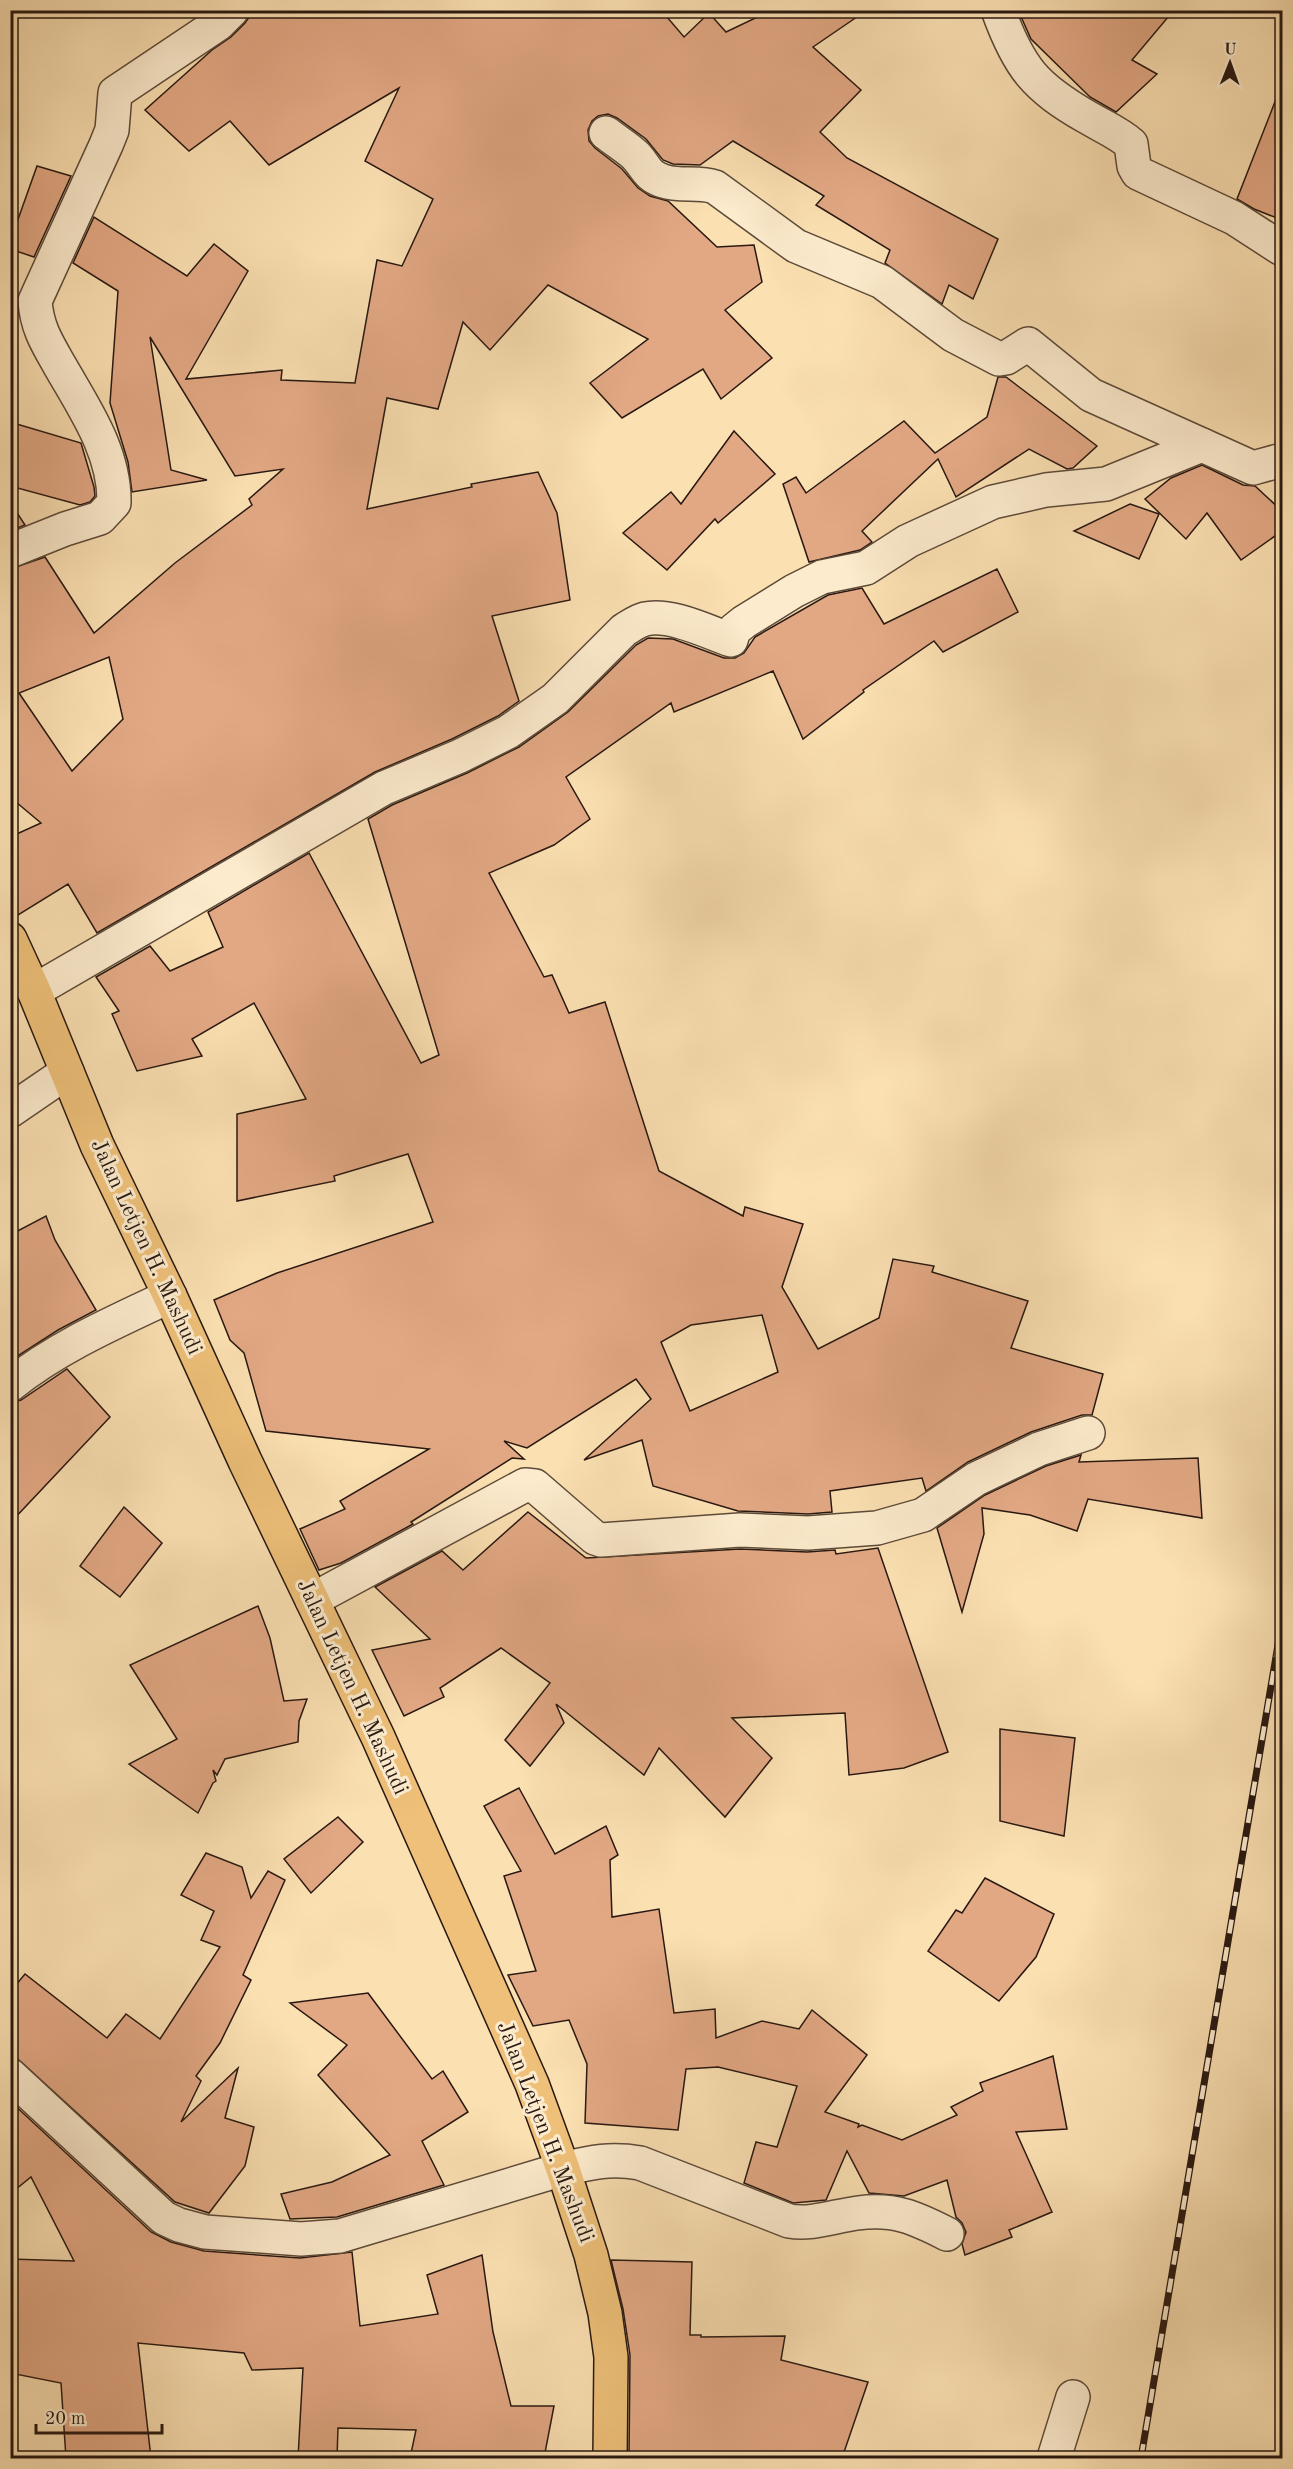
<svg xmlns="http://www.w3.org/2000/svg" width="1293" height="2469" font-family="'Old Standard TT',serif">
  <rect width="100%" height="100%" fill="#fbe0b2"/>
  <filter id="stains"><feTurbulence type="fractalNoise" baseFrequency=".00333" numOctaves="4"/><feColorMatrix values="0 0 0 0 .2 0 0 0 0 .09 0 0 0 0 .02 0 0 0 .5 -.17"/></filter>
  <radialGradient id="worn" r=".72"><stop offset=".6" stop-color="#630" stop-opacity="0"/><stop offset="1" stop-color="#630" stop-opacity=".3"/></radialGradient>
  <g fill="#e2a884" stroke="#281811" stroke-width="1.5" fill-rule="evenodd">
    <path d="M254,10H661L684,37L709,13L726,32L772,10H867L813,47L861,90L820,132L847,158L998,239L973,299L949,285L942,304L885,263L890,250L816,205L824,196L733,141L700,165L673,164L663,160L646,139L617,118L608,114L598,116L592,121L588,130L589,141L595,148L622,169L638,188L650,196L668,201L717,247L754,245L762,282L725,310L772,358L721,399L703,369L622,418L590,383L648,339L548,285L490,350L463,322L438,409L387,398L367,509L472,487L471,484L538,472L557,513L570,600L492,616L519,701L498,716L452,739L375,772L97,933L68,884L10,920V837L41,823L10,797V569L45,557L94,633L175,563L252,505L249,499L283,469L235,476L150,337L171,470L207,480L132,492L128,462L110,403L118,291L73,263L94,217L187,276L214,244L248,271L186,379L282,370L281,380L355,383L377,260L402,266L433,199L365,161L399,88L269,165L230,121L189,151L145,110L212,50L231,37L245,23ZM109,657L123,719L72,771L19,693Z"/>
    <polygon points="1018,10 1174,10 1132,60 1157,74 1116,112 1090,97 1031,39"/>
    <polygon points="1280,89 1282,89 1282,220 1254,209 1237,199"/>
    <polygon points="37,166 71,176 34,257 10,249 10,242"/>
    <polygon points="998,377 1006,377 1097,446 1073,468 1067,469 1029,449 956,497 938,459 862,531 872,542 860,550 809,562 783,484 796,477 806,493 904,421 935,453 987,417"/>
    <polygon points="10,422 81,443 94,487 95,496 90,502 80,505 10,486"/>
    <polygon points="734,431 775,474 718,523 715,519 667,570 623,533 671,492 681,504"/>
    <polygon points="1202,465 1243,485 1255,486 1282,511 1282,531 1241,560 1207,513 1186,539 1145,499 1171,478"/>
    <polygon points="10,502 25,525 10,531"/>
    <polygon points="1130,504 1159,514 1139,559 1074,531"/>
    <path d="M997,569L1018,612L943,652L934,641L863,690L864,692L803,739L773,671L674,712L671,703L566,777L590,819L554,845L489,873L544,977L552,975L569,1013L605,1002L659,1171L743,1216L745,1207L803,1224L782,1287L818,1349L879,1318L893,1259L934,1266L932,1272L1028,1301L1011,1348L1103,1374L1092,1415H1082L1031,1432L968,1462L926,1491L922,1478L830,1491L832,1512L808,1514L738,1511L653,1486L642,1440L584,1460L651,1399L636,1379L527,1448L504,1441L524,1459L512,1458L411,1522L413,1524L341,1563L319,1570L300,1529L345,1509L340,1501L429,1449L266,1431L244,1353L230,1340L214,1300L277,1273L433,1222L408,1154L334,1176L335,1181L237,1201V1114L306,1099L254,1003L192,1039L202,1056L137,1071L112,1014L119,1011L96,977L150,946L170,971L223,947L208,912L309,853L421,1063L439,1055L368,819L392,805L467,773L519,747L568,712L636,645L648,638L673,639L724,658H735L744,653L755,637L828,595L862,588L884,624ZM762,1315L778,1372L690,1411L661,1342L691,1325Z"/>
    <polygon points="46,1216 55,1240 96,1310 58,1330 10,1361 10,1235"/>
    <polygon points="67,1369 110,1417 10,1523 10,1403 21,1400"/>
    <polygon points="1081,1455 1079,1462 1198,1458 1202,1518 1088,1499 1077,1531 1030,1515 982,1508 984,1534 962,1612 937,1528 985,1495 1046,1466"/>
    <polygon points="124,1507 162,1543 120,1597 80,1566"/>
    <polygon points="528,1512 586,1558 740,1549 807,1552 835,1550 836,1554 878,1548 948,1752 904,1768 849,1775 845,1713 732,1718 772,1758 725,1817 659,1748 644,1775 556,1704 564,1723 530,1766 505,1740 550,1683 501,1648 440,1688 444,1697 404,1716 372,1650 430,1639 375,1587 442,1551 463,1570"/>
    <polygon points="258,1606 270,1638 284,1701 307,1699 299,1721 298,1742 225,1759 217,1775 213,1770 216,1781 213,1783 198,1813 129,1764 177,1739 130,1665"/>
    <polygon points="1000,1729 1075,1738 1064,1836 1000,1821"/>
    <polygon points="519,1788 555,1854 606,1826 618,1855 610,1860 612,1917 659,1909 674,2013 715,2009 716,2038 762,2021 799,2029 812,2010 867,2055 825,2112 859,2124 858,2127 862,2125 902,2140 957,2115 951,2107 983,2091 980,2083 1053,2056 1067,2129 1016,2132 1052,2212 1009,2230 1012,2237 965,2255 962,2244 966,2232 962,2223 956,2217 947,2180 904,2196 869,2193 847,2151 826,2200 793,2203 744,2183 756,2142 777,2147 797,2086 718,2067 686,2069 678,2130 585,2123 587,2064 569,2020 533,2026 508,1975 536,1971 504,1876 521,1871 484,1806"/>
    <polygon points="338,1817 363,1842 311,1893 284,1859"/>
    <polygon points="206,1853 242,1867 251,1898 268,1871 285,1880 243,1975 251,1980 220,2043 196,2076 201,2081 181,2122 238,2068 225,2118 254,2127 245,2166 209,2213 175,2202 10,2052 10,1992 25,1974 107,2038 126,2014 160,2039 220,1947 201,1940 214,1911 181,1895"/>
    <polygon points="985,1878 1054,1914 1036,1957 999,2001 928,1951 956,1910 962,1913"/>
    <polygon points="368,1993 432,2079 443,2071 468,2112 422,2141 444,2185 337,2217 290,2219 281,2194 332,2182 390,2155 318,2075 347,2045 290,2003"/>
    <polygon points="10,2101 151,2232 171,2242 204,2251 300,2258 352,2252 360,2326 438,2314 427,2275 482,2255 493,2332 511,2406 554,2406 544,2458 410,2458 416,2430 338,2428 337,2458 298,2458 303,2368 252,2370 244,2353 138,2343 151,2458 66,2458 61,2383 10,2373 10,2259 74,2261 31,2177 10,2194"/>
    <polygon points="611,2260 692,2262 690,2335 701,2335 701,2337 785,2336 781,2360 868,2382 842,2458 629,2458 630,2355 623,2309"/>
  </g>
  <g fill="none" stroke-linecap="round" stroke-linejoin="round">
    <g stroke="#5d4a39" stroke-width="36">
      <g id="minor">
        <path d="M998,10C1019,68 1035,87 1087,117C1102,126 1119,133 1131,144L1134,166L1138,173L1234,218L1282,249"/>
        <path d="M606,133C616,141 628,148 636,156C647,168 646,175 663,181C681,187 698,181 715,187L796,246L882,282L953,335L999,359L1006,358L1028,344L1091,395L1202,445"/>
        <path d="M10,551L65,529L100,518L114,503C115,452 84,408 60,366C47,343 37,328 35,301L106,145L112,130L115,93L218,24L232,10"/>
        <path d="M34,991L384,788L460,756L508,732L555,699L624,630C631,626 637,621 645,619C670,613 708,632 731,640L734,630L744,622L794,591L822,577L866,568L908,541L993,502L1046,490L1106,484L1202,445L1253,468L1282,460"/>
        <polyline points="10,1111 67,1072"/>
        <path d="M10,1385C59,1346 115,1322 170,1296"/>
        <polyline points="312,1600 525,1485 535,1486 595,1538 601,1540 740,1530 808,1533 877,1528 923,1515 976,1479 1039,1449 1088,1433"/>
        <path d="M10,2075L164,2218L179,2225L205,2232L301,2239L340,2236L563,2169C592,2162 611,2158 640,2163L789,2221C813,2225 834,2216 858,2213C894,2208 916,2218 947,2234"/>
        <polyline points="1054,2458 1073,2397"/>
      </g>
    </g>
    <g stroke="#281811" stroke-width="36">
      <polyline id="major" points="10,939 34,991 97,1145 170,1296 245,1461 378,1737 532,2084 563,2169 591,2255 605,2313 611,2357 610,2458"/>
    </g>
    <use href="#minor" stroke="#fcebcd" stroke-width="33"/>
    <use href="#major" stroke="#eec079" stroke-width="33"/>
    <g stroke="#281811" stroke-width="7">
      <polyline id="rail" points="1141,2458 1282,1621"/>
    </g>
    <use href="#rail" stroke="#fcebcd" stroke-width="4.5" stroke-dasharray="14" stroke-linecap="butt"/>
  </g>
  <g text-anchor="middle" dominant-baseline="central" stroke-width="6" stroke-linejoin="round" paint-order="stroke">
    <g font-size="22" fill="#281811" stroke="#fcebcd">
      <text transform="translate(146 1247) rotate(65)">Jalan Letjen H. Mashudi</text>
      <text transform="translate(352 1687) rotate(65)">Jalan Letjen H. Mashudi</text>
      <text transform="translate(545 2132) rotate(69)">Jalan Letjen H. Mashudi</text>
    </g>
  </g>
  <rect width="1293" height="2469" fill="none" stroke="#fbe0b2" stroke-width="36"/>
  <rect x="12" y="12" width="1269" height="2445" fill="none" stroke="#281811" stroke-width="3"/>
  <rect x="18" y="18" width="1257" height="2433" fill="none" stroke="#281811" stroke-width="1.5"/>
  <g transform="translate(1230 63) rotate(1)" stroke="#fcebcd" stroke-width="4.5" paint-order="stroke">
  <path d="M0-4.5L10 22L0 15L-10 22Z" fill="#281811"/>
  <text y="-9" font-size="16" font-weight="bold" text-anchor="middle" fill="#281811">U</text>
  </g>
  <path d="M36 2424v9h126v-9" fill="none" stroke="#281811" stroke-width="3"/>
  <text x="45" y="2424" font-size="18" fill="#281811" stroke="#fcebcd" stroke-width="4.5" paint-order="stroke">20 m</text>
  <rect width="100%" height="100%" filter="url(#stains)"/>
  <rect width="100%" height="100%" fill="url(#worn)"/>
</svg>
